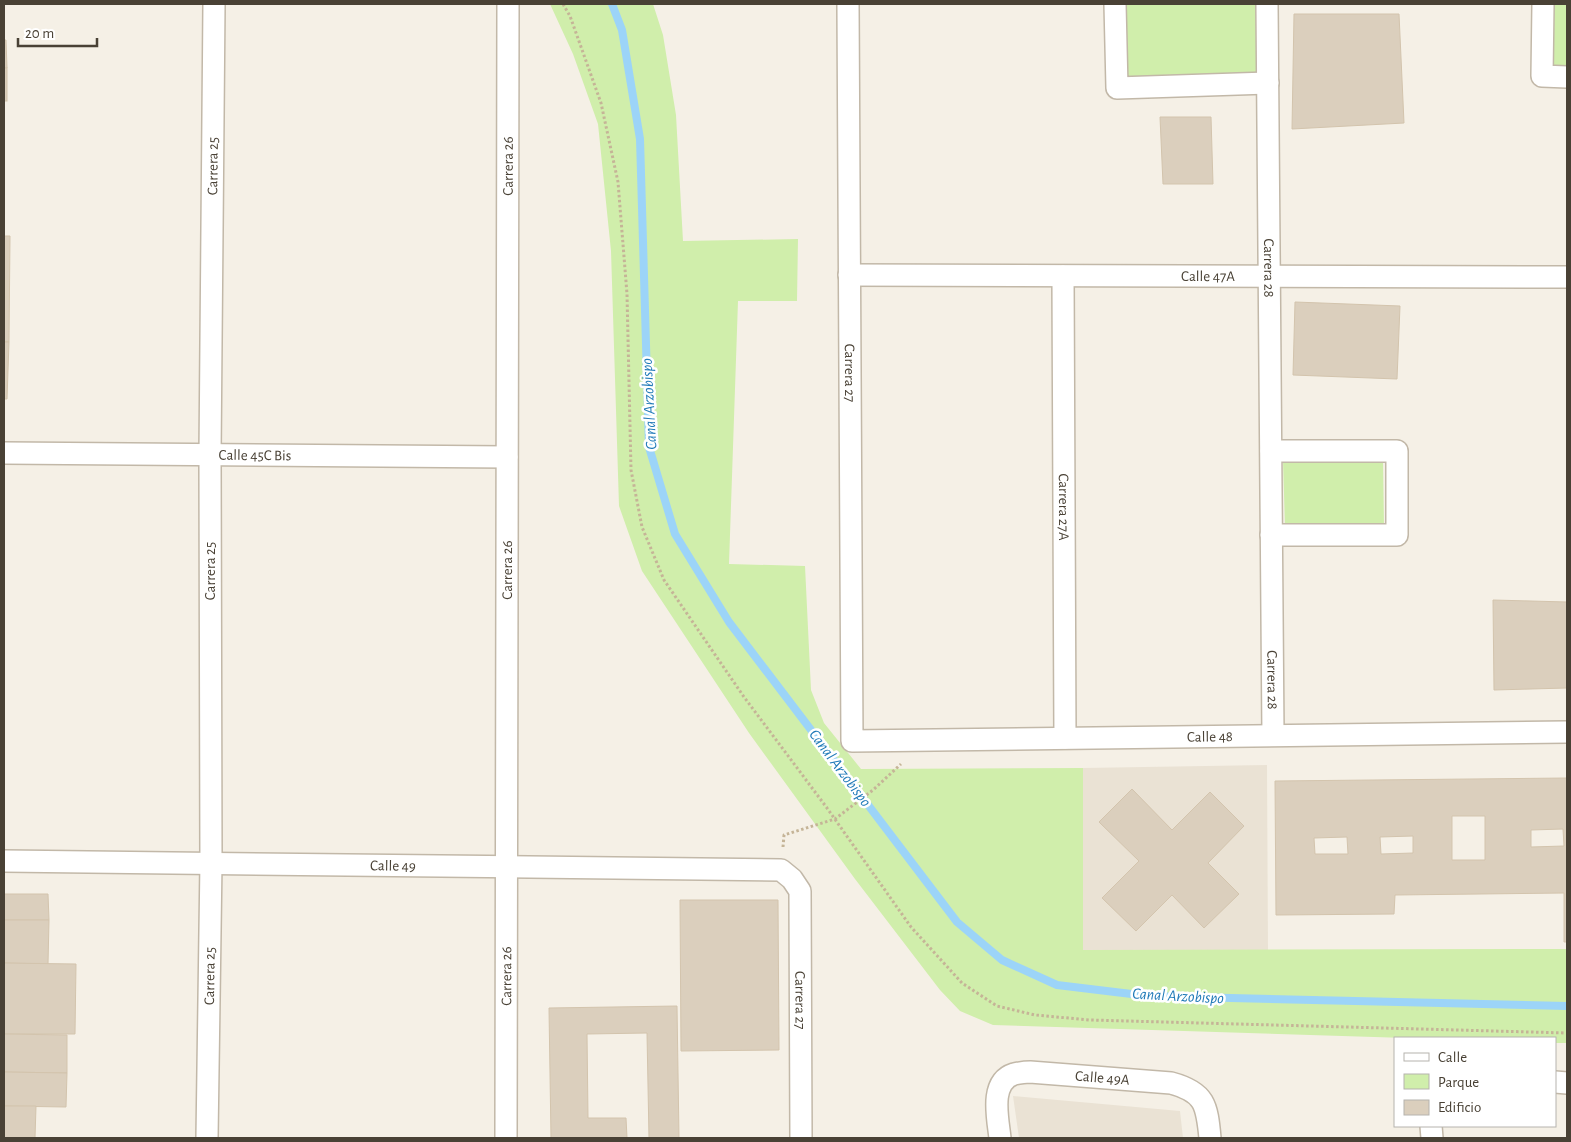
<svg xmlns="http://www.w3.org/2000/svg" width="1571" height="1142" font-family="'Alegreya Sans',sans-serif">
  <rect width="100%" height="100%" fill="#f5f0e6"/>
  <g fill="#eae2d4">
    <polygon points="1267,765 1268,950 1083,950 1083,768"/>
    <polygon points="1013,1096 1180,1111 1183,1138 1019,1138"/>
  </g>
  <g fill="#d0eeab">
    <polygon points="550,4 653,4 663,35 676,115 683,241 798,239 797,301 738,301 729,564 805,566 811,690 824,723 861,769 1083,768 1083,950 1567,949 1567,1043 1555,1043 1555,1038 1406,1038 993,1025 960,1011 940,990 855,879 749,733 642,571 619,506 611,251 598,124 573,54"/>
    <polygon points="1115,4 1267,4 1268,83 1117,88"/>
    <polygon points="1543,4 1567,4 1567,77 1542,76"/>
    <polygon points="1283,460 1383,463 1384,525 1285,527"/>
  </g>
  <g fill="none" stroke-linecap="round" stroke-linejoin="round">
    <polyline stroke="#9cd4f8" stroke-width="8" points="612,4 622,30 640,139 649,447 675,534 729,622 957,922 1002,960 1057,985 1148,996 1567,1006"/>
  </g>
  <g fill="#dbcfbd" stroke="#d3c4ad" fill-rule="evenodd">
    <polygon points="1294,14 1399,14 1404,123 1292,129"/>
    <polygon points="4,40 6,40 7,68 4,68"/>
    <rect x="4" y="68" width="3" height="33"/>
    <polygon points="1160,117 1211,117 1213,184 1163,184"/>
    <polygon points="4,236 10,236 9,342 4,342"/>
    <polygon points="1295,302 1400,306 1397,379 1293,375"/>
    <polygon points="4,342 9,342 7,399 4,399"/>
    <polygon points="1493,600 1567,602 1567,688 1494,690"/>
    <path d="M1567,778V942H1564V893L1395,895L1394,914L1276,915L1275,781ZM1452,816H1485V860H1452ZM1563,829L1564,846L1531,847V830ZM1413,836V853L1381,854L1380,837ZM1347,837L1348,854H1315L1314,838Z"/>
    <polygon points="1132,789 1172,830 1210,792 1244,826 1208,863 1239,894 1204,928 1172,895 1136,931 1102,898 1139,861 1099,822"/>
    <polygon points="4,894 48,894 49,920 4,920"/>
    <polygon points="680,900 778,900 779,1050 681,1051"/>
    <polygon points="4,920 49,920 48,964 4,963"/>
    <polygon points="4,963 76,964 75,1034 4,1034"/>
    <polygon points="677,1006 679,1138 649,1138 647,1033 587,1034 588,1118 626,1118 627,1138 551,1138 549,1008"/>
    <polygon points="4,1034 67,1035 67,1073 4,1072"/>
    <polygon points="4,1072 67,1073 66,1107 4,1106"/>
    <polygon points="4,1106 36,1106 35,1138 4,1138"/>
  </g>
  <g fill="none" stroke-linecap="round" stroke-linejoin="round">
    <g stroke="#c2b8a8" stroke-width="24">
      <g id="minor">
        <path id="s1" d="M848,4L852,741L1567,732"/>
        <polyline points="1115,4 1117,88 1268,83"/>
        <path id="s2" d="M1267,4L1273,735"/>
        <polyline points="1543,4 1542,76 1567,77"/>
        <path id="s3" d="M849,275L1567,277"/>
        <path id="s4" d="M1063,276L1065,738"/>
        <polyline points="1271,451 1397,451 1397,535 1271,535"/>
        <path id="s5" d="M4,453L507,457"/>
        <path id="s6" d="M4,861L781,870L792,879L800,891L801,1138"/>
        <polyline points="1555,1082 1567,1083"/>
        <polyline points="1431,1126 1432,1138"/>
        <path id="s7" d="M207,1138L211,862L210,455L214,4"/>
        <path id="s8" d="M506,1138L508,4"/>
        <path id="s9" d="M1000,1138C998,1119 989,1082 1014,1074C1019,1073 1025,1072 1030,1072L1171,1083C1205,1092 1207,1105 1210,1138"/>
      </g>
    </g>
    <g stroke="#c5b497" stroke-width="3" stroke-dasharray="2.5 2.5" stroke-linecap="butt">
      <polyline points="563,4 570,16 601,103 618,182 627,294 631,470 642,527 664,580 744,697 827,808 911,927 962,983 997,1006 1035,1015 1090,1020 1567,1033"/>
      <polyline points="783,847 784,835 835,819 873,790 901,764"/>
    </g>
    <use href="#minor" stroke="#fff" stroke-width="21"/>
  </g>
  <g text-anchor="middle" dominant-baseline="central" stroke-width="5" stroke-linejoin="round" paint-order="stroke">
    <g font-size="15" fill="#494135" stroke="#fff">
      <text stroke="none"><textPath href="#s7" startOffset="972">Carrera 25</textPath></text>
      <text stroke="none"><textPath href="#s8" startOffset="972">Carrera 26</textPath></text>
      <text stroke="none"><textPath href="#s2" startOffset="264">Carrera 28</textPath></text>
      <text stroke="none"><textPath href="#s3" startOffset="359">Calle 47A</textPath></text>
      <text stroke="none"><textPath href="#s1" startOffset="369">Carrera 27</textPath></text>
      <text stroke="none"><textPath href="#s5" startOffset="251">Calle 45C Bis</textPath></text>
      <text stroke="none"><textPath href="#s4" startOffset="231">Carrera 27A</textPath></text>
      <text transform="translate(210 571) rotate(-90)">Carrera 25</text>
      <text stroke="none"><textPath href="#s8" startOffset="568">Carrera 26</textPath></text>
      <text stroke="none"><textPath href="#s2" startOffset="676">Carrera 28</textPath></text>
      <text stroke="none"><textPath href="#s1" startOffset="1095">Calle 48</textPath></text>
      <text stroke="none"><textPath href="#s6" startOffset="389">Calle 49</textPath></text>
      <text stroke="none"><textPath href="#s7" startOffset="162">Carrera 25</textPath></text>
      <text stroke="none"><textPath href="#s8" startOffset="162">Carrera 26</textPath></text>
      <text stroke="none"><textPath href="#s6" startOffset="915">Carrera 27</textPath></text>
      <text stroke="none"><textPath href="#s9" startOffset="160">Calle 49A</textPath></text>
    </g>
    <g font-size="16" font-style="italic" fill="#207ab8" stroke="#fff">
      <text transform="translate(649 404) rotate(-93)">Canal Arzobispo</text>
      <text transform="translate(840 768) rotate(53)">Canal Arzobispo</text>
      <text transform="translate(1178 996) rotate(3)">Canal Arzobispo</text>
    </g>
  </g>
  <rect width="1571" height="1142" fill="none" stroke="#494135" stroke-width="10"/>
  <rect x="1394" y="1037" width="162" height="90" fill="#ffffff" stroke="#b6b3ae"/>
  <rect x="1404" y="1053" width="25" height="8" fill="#ffffff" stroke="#b6b3ae"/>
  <text x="1438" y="1062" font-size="15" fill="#494135">Calle</text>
  <rect x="1404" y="1074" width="25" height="15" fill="#d0eeab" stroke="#b6b3ae"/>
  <text x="1438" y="1087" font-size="15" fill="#494135">Parque</text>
  <rect x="1404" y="1100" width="25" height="15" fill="#dbcfbd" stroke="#b6b3ae"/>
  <text x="1438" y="1112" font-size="15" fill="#494135">Edificio</text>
  <path d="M18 38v8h79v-8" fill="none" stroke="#494135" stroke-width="2.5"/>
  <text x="25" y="38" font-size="15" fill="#494135" stroke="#ffffff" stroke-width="4" paint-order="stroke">20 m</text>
</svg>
